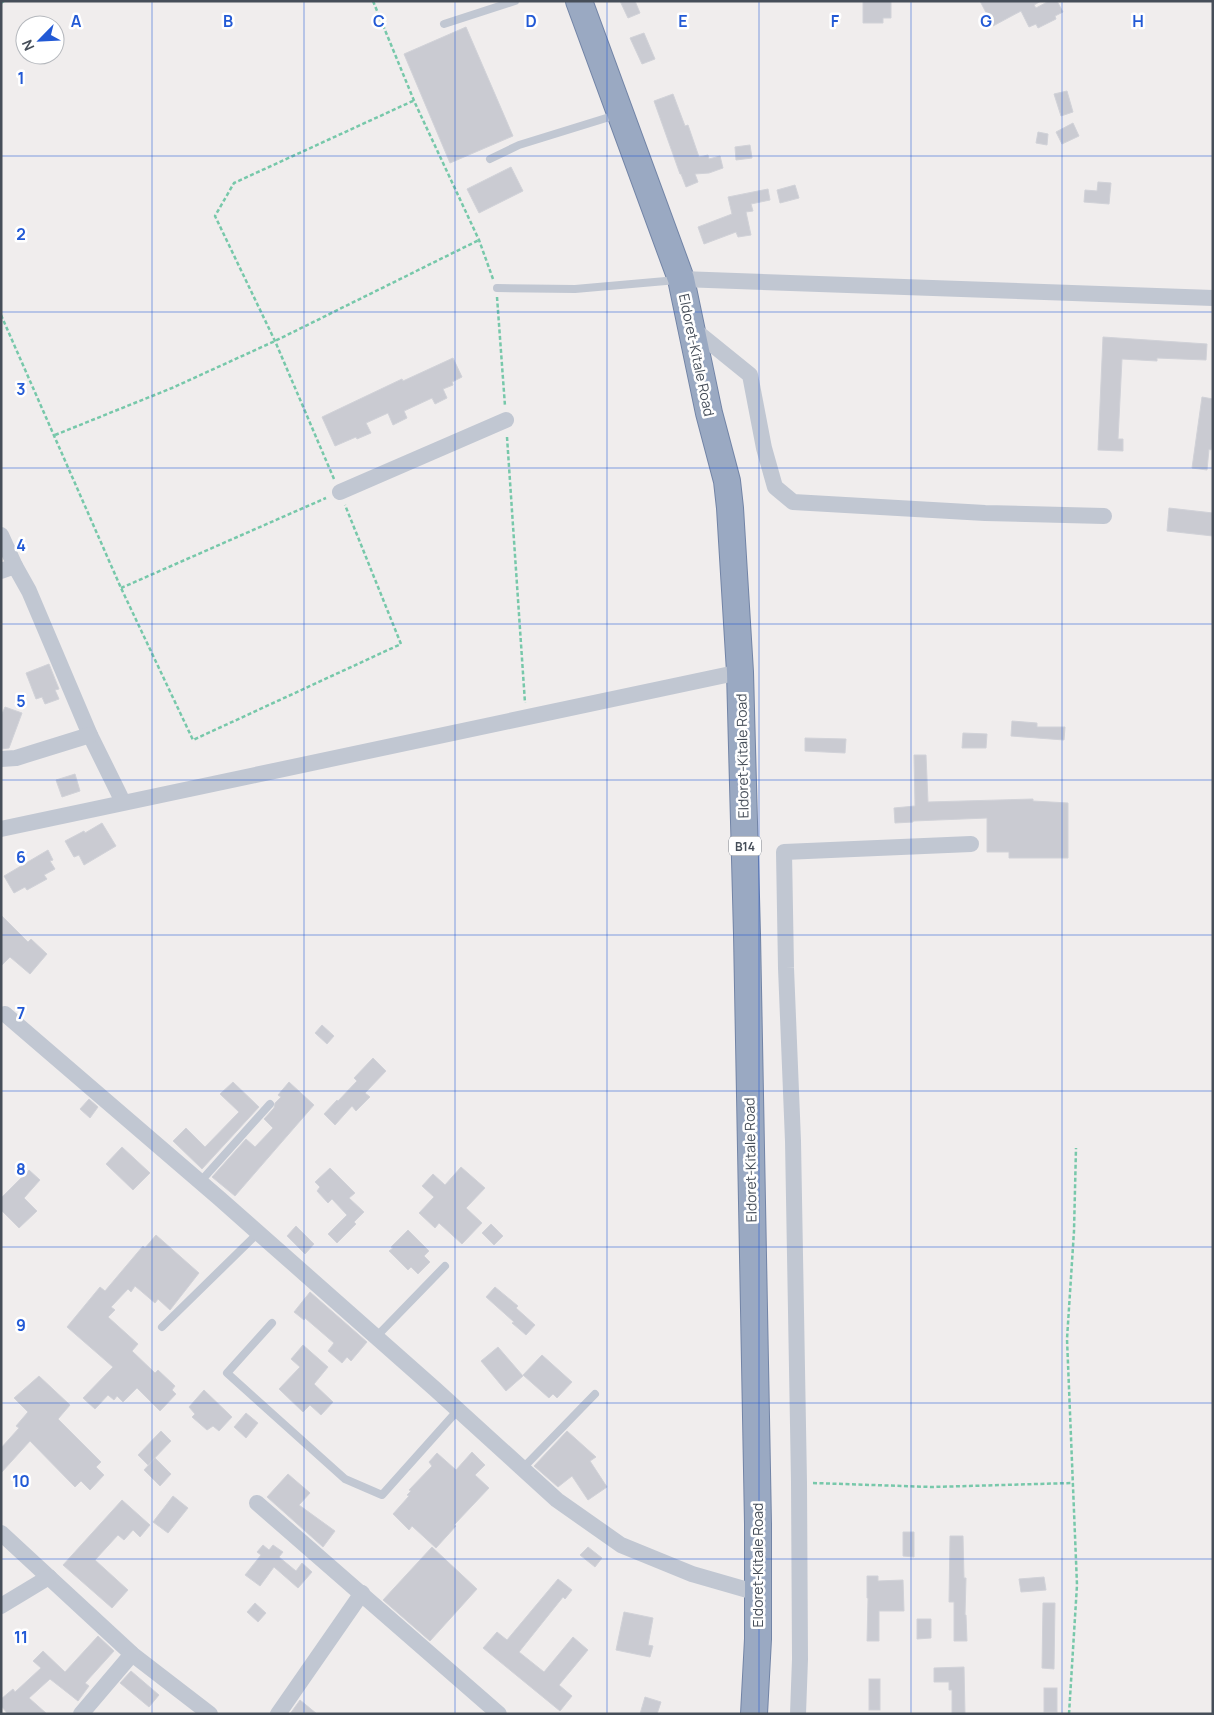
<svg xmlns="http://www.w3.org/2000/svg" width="1214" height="1715" font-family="Manrope,sans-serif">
  <rect width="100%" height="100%" fill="#f0eded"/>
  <g fill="#cacbd2" stroke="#d1d2d8">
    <polygon points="620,1 635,1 640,13 628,18"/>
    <polygon points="863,1 891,1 891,18 883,18 883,23 863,23"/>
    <polygon points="980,1 1041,1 1034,5 1036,8 1049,1 1057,1 1063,12 1055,16 1056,19 1038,28 1036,24 1029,27 1021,11 993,26"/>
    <polygon points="466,27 513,136 450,163 404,54"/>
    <polygon points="644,33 655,59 642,64 630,38"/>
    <polygon points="1067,91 1073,112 1061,116 1054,94"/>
    <polygon points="673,94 685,126 688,125 699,157 708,155 709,159 720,156 723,168 709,173 695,174 698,182 686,187 681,174 680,174 654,101"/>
    <polygon points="1073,123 1079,136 1062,144 1056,132"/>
    <polygon points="1038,132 1048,134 1047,145 1036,143"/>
    <polygon points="750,145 752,158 736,160 735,147"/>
    <polygon points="511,167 523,191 479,213 467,189"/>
    <polygon points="1098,182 1111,183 1109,204 1084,202 1085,190 1097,191"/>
    <polygon points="795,185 799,198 780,203 777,190"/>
    <polygon points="768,189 770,200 751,204 753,211 746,212 751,235 738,237 736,232 704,244 698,227 732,214 728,197"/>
    <polygon points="1103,337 1207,344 1206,360 1157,358 1157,361 1122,359 1118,439 1123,439 1123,451 1098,450"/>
    <polygon points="453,358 462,377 452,382 453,385 443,389 447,398 435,404 432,398 404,411 407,418 393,425 388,413 366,423 371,433 357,439 356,437 335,446 322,417 402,379 403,381"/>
    <polygon points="1202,397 1213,399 1213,437 1211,450 1209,449 1207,470 1192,468"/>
    <polygon points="1169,508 1213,513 1213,536 1167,531"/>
    <polygon points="49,664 59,689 55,690 59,699 45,704 42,697 36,699 26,673"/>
    <polygon points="5,707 22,713 9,748 1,749 1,716"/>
    <polygon points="1012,721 1037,723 1037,727 1065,727 1064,740 1011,736"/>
    <polygon points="963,733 987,734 986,748 962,748"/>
    <polygon points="805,738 846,739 845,753 805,751"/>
    <polygon points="914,755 926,755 928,802 1033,799 1033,801 1068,803 1068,858 1009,858 1009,852 987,852 987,818 913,821 913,822 895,823 894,808 915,806"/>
    <polygon points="75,774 80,791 62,797 56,780"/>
    <polygon points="102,823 116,846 84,865 79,855 74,857 65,841 84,831 85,833"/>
    <polygon points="48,850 53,860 50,861 55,869 44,875 47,879 27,890 25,887 14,893 4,876"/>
    <polygon points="1,915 28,942 31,939 47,954 30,974 10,957 1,966"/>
    <polygon points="322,1025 334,1036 327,1044 315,1033"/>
    <polygon points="373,1058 386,1071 365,1093 370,1097 356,1111 352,1106 335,1125 324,1114 337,1100 338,1101 357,1081 354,1078"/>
    <polygon points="233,1082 259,1107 202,1169 173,1141 186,1128 205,1147 239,1112 220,1094"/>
    <polygon points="289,1082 314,1105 235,1196 212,1177 246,1139 255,1147 273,1128 264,1119 274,1108 275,1103 281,1097 278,1095"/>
    <polygon points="89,1099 98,1107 90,1118 80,1109"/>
    <polygon points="122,1147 150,1173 133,1190 106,1164"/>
    <polygon points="461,1167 485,1188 466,1208 482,1223 462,1244 439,1223 435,1228 419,1213 434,1197 422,1186 433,1174 445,1185"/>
    <polygon points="330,1168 355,1193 349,1198 364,1212 354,1222 356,1224 337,1243 328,1234 347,1215 332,1199 328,1203 317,1191 320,1187 315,1182"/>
    <polygon points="29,1170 40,1180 24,1198 37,1211 19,1228 1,1210 1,1198"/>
    <polygon points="491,1224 503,1236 494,1245 482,1233"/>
    <polygon points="296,1226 314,1244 305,1254 287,1236"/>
    <polygon points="408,1230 429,1251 424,1256 430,1262 418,1274 411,1267 408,1270 389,1251 393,1248 391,1247"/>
    <polygon points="156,1235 199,1273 170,1310 158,1299 155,1303 135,1286 131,1292 128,1289 111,1307 115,1310 108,1317 138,1344 132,1351 155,1373 158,1370 175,1386 172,1390 176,1394 160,1411 137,1388 123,1402 117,1396 114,1400 108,1395 95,1409 83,1398 113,1367 67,1327 100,1287 105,1291 143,1246 145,1248"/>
    <polygon points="495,1287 518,1306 516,1308 535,1325 526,1335 512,1323 514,1322 486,1297"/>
    <polygon points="310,1292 367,1342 351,1361 347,1357 342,1363 328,1351 334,1343 305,1318 304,1320 294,1312"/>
    <polygon points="303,1345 328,1367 314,1384 333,1402 321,1415 310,1405 303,1412 279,1389 300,1367 291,1359"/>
    <polygon points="498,1347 523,1376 506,1391 481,1361"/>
    <polygon points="542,1355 572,1382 557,1398 553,1394 549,1398 523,1375"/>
    <polygon points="39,1376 70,1405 58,1419 101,1462 96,1467 104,1475 90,1490 81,1481 75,1487 30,1441 1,1473 1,1448 19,1428 16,1426 28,1412 14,1398"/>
    <polygon points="204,1390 232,1417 219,1431 213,1426 207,1430 192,1417 195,1414 189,1407"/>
    <polygon points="246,1413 258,1423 246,1438 234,1427"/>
    <polygon points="161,1431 171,1441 148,1465 138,1455"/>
    <polygon points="567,1431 596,1457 590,1461 607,1487 588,1500 572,1476 558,1487 534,1466"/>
    <polygon points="472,1452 485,1465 475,1475 489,1488 454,1525 456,1526 436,1548 412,1526 409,1530 393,1514 409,1496 407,1495 411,1491 409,1490 432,1466 429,1462 437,1453 456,1470"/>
    <polygon points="155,1458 171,1474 160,1486 144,1470"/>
    <polygon points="288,1474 310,1493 299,1505 335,1531 323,1547 267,1497"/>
    <polygon points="173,1496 188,1508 168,1533 153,1522"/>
    <polygon points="122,1500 150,1525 140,1537 133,1530 124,1540 118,1535 95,1560 128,1590 112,1608 63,1565"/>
    <polygon points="903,1532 914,1532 914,1557 903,1556"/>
    <polygon points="950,1536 963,1536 964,1578 966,1578 965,1615 966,1615 967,1641 954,1641 954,1602 949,1602"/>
    <polygon points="263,1545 269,1550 273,1545 283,1552 279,1557 296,1571 302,1563 312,1572 298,1588 274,1567 260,1586 245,1575 261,1555 257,1552"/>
    <polygon points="432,1547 477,1589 430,1641 383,1600"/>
    <polygon points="588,1547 602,1558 595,1567 580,1555"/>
    <polygon points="867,1576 878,1576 878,1581 903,1580 904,1611 879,1611 879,1641 867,1641 868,1598 867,1598"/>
    <polygon points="1044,1577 1046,1590 1021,1592 1019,1579"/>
    <polygon points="558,1579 572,1590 565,1599 563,1597 519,1652 544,1672 573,1637 588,1650 559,1685 572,1696 560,1711 483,1648 497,1632 507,1640"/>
    <polygon points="255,1603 266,1613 258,1622 247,1612"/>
    <polygon points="1043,1603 1055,1603 1054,1669 1042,1668"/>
    <polygon points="624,1612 653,1618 648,1645 653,1646 650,1657 616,1650"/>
    <polygon points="917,1619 931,1619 931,1638 917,1639"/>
    <polygon points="98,1636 114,1651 85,1683 89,1686 78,1701 50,1679 29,1698 47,1714 8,1714 1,1706 1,1699 13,1689 15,1692 41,1668 33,1661 43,1651 65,1672"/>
    <polygon points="964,1667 965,1714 952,1714 952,1690 949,1690 949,1682 934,1682 934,1668"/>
    <polygon points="131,1671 159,1695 149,1707 120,1683"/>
    <rect x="869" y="1679" width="11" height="31"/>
    <rect x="1044" y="1688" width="13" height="24"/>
    <polygon points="645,1697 661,1702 657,1714 640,1714"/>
    <polygon points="300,1700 317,1714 290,1714"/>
  </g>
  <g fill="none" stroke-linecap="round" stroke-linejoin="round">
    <g stroke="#7284a6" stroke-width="28">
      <polyline id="trunk" points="579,1 681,279 709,413 727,481 730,508 740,672 747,934 758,1524 758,1639 754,1714"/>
    </g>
    <g stroke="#77c8aa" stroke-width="2.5" stroke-dasharray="4 2.5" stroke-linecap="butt">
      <polyline points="373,1 415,103 479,240 493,279"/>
      <polyline points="1,3 4,1"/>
      <polyline points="497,297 505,406"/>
      <polyline points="1,315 121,588 193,740 401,644 345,505"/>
      <polyline points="55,435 172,388 275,341 479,240"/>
      <polyline points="507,437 525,703"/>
      <polyline points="334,479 275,341 215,216 234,183 415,100"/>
      <polyline points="121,588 326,498"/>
      <polyline points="813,1483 932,1487 1072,1483"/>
      <polyline points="1069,1714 1077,1585 1067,1339 1074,1231 1076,1148"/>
    </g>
    <g stroke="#c1c7d2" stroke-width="8">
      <polyline points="444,24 515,1"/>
      <polyline points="490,159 519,145 616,115"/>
      <polyline points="497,288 575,289 677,280"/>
      <polyline points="200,1182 270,1104"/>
      <polyline points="272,1323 227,1373 345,1479 382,1495 458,1410"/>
      <polyline points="162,1327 258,1233"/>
      <polyline points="376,1337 445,1266"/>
      <polyline points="522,1469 595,1394"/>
    </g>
    <g stroke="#c1c7d2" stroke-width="16">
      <polyline points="681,279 1213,298"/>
      <polyline points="692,328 750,375 764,448 775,487 793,502 985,513 1104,516"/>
      <polyline points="340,492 506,420"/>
      <polyline points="1,535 15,566"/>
      <polyline points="1,571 15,566 29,591 90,735 123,802"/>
      <polyline points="1,759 16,758 90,735"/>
      <polyline points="1,829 740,672"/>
      <polyline points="5,1014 219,1198 435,1389 557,1500 621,1545 692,1574 758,1593"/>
      <polyline points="257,1503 499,1714"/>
      <polyline points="1,1533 132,1654 210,1714"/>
      <polyline points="1,1606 49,1577"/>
      <polyline points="81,1714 132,1654"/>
      <polyline points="278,1714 362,1593"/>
      <polyline points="798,1714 800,1659 799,1482 793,1141 786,968 784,852 971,844"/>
    </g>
    <use href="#trunk" stroke="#9aa9c2" stroke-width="26"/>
  </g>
  <path fill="none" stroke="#2259d5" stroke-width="1" stroke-opacity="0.55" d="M152,1V1714M304,1V1714M455,1V1714M607,1V1714M759,1V1714M911,1V1714M1062,1V1714M1,156H1213M1,312H1213M1,468H1213M1,624H1213M1,780H1213M1,935H1213M1,1091H1213M1,1247H1213M1,1403H1213M1,1559H1213"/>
  <g text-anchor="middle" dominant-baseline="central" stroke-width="5" stroke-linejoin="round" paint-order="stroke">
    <rect fill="#fff" stroke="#7e838b" stroke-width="1" x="729" y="836.5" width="32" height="19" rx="4"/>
    <g font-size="12" font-weight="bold" fill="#464e59">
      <text x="745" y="846">B14</text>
    </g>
    <g font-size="14" fill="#464e59" stroke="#fff">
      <text transform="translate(697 355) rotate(78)">Eldoret-Kitale Road</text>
      <text transform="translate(742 756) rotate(-91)">Eldoret-Kitale Road</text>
      <text transform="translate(750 1160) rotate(-91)">Eldoret-Kitale Road</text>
      <text transform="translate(757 1565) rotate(-90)">Eldoret-Kitale Road</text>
    </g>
  </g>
  <g font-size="16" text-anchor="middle" font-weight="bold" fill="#2259d5" stroke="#fff" stroke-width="5" stroke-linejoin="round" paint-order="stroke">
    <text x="76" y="27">A</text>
    <text x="228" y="27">B</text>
    <text x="379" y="27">C</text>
    <text x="531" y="27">D</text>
    <text x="683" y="27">E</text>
    <text x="835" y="27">F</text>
    <text x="986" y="27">G</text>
    <text x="1138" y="27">H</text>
    <text x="21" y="84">1</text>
    <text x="21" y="240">2</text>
    <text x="21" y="395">3</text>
    <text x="21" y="551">4</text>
    <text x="21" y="707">5</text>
    <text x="21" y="863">6</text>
    <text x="21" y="1019">7</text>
    <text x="21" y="1175">8</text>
    <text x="21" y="1331">9</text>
    <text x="21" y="1487">10</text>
    <text x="21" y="1643">11</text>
  </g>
  <rect width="1214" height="1715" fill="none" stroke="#464e59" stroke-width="5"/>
  <g transform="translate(40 40) rotate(246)"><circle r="24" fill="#ffffff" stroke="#b5b8bd"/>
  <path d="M0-4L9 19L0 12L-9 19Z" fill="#2259d5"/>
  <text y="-8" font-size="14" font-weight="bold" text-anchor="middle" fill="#464e59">N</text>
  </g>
</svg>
